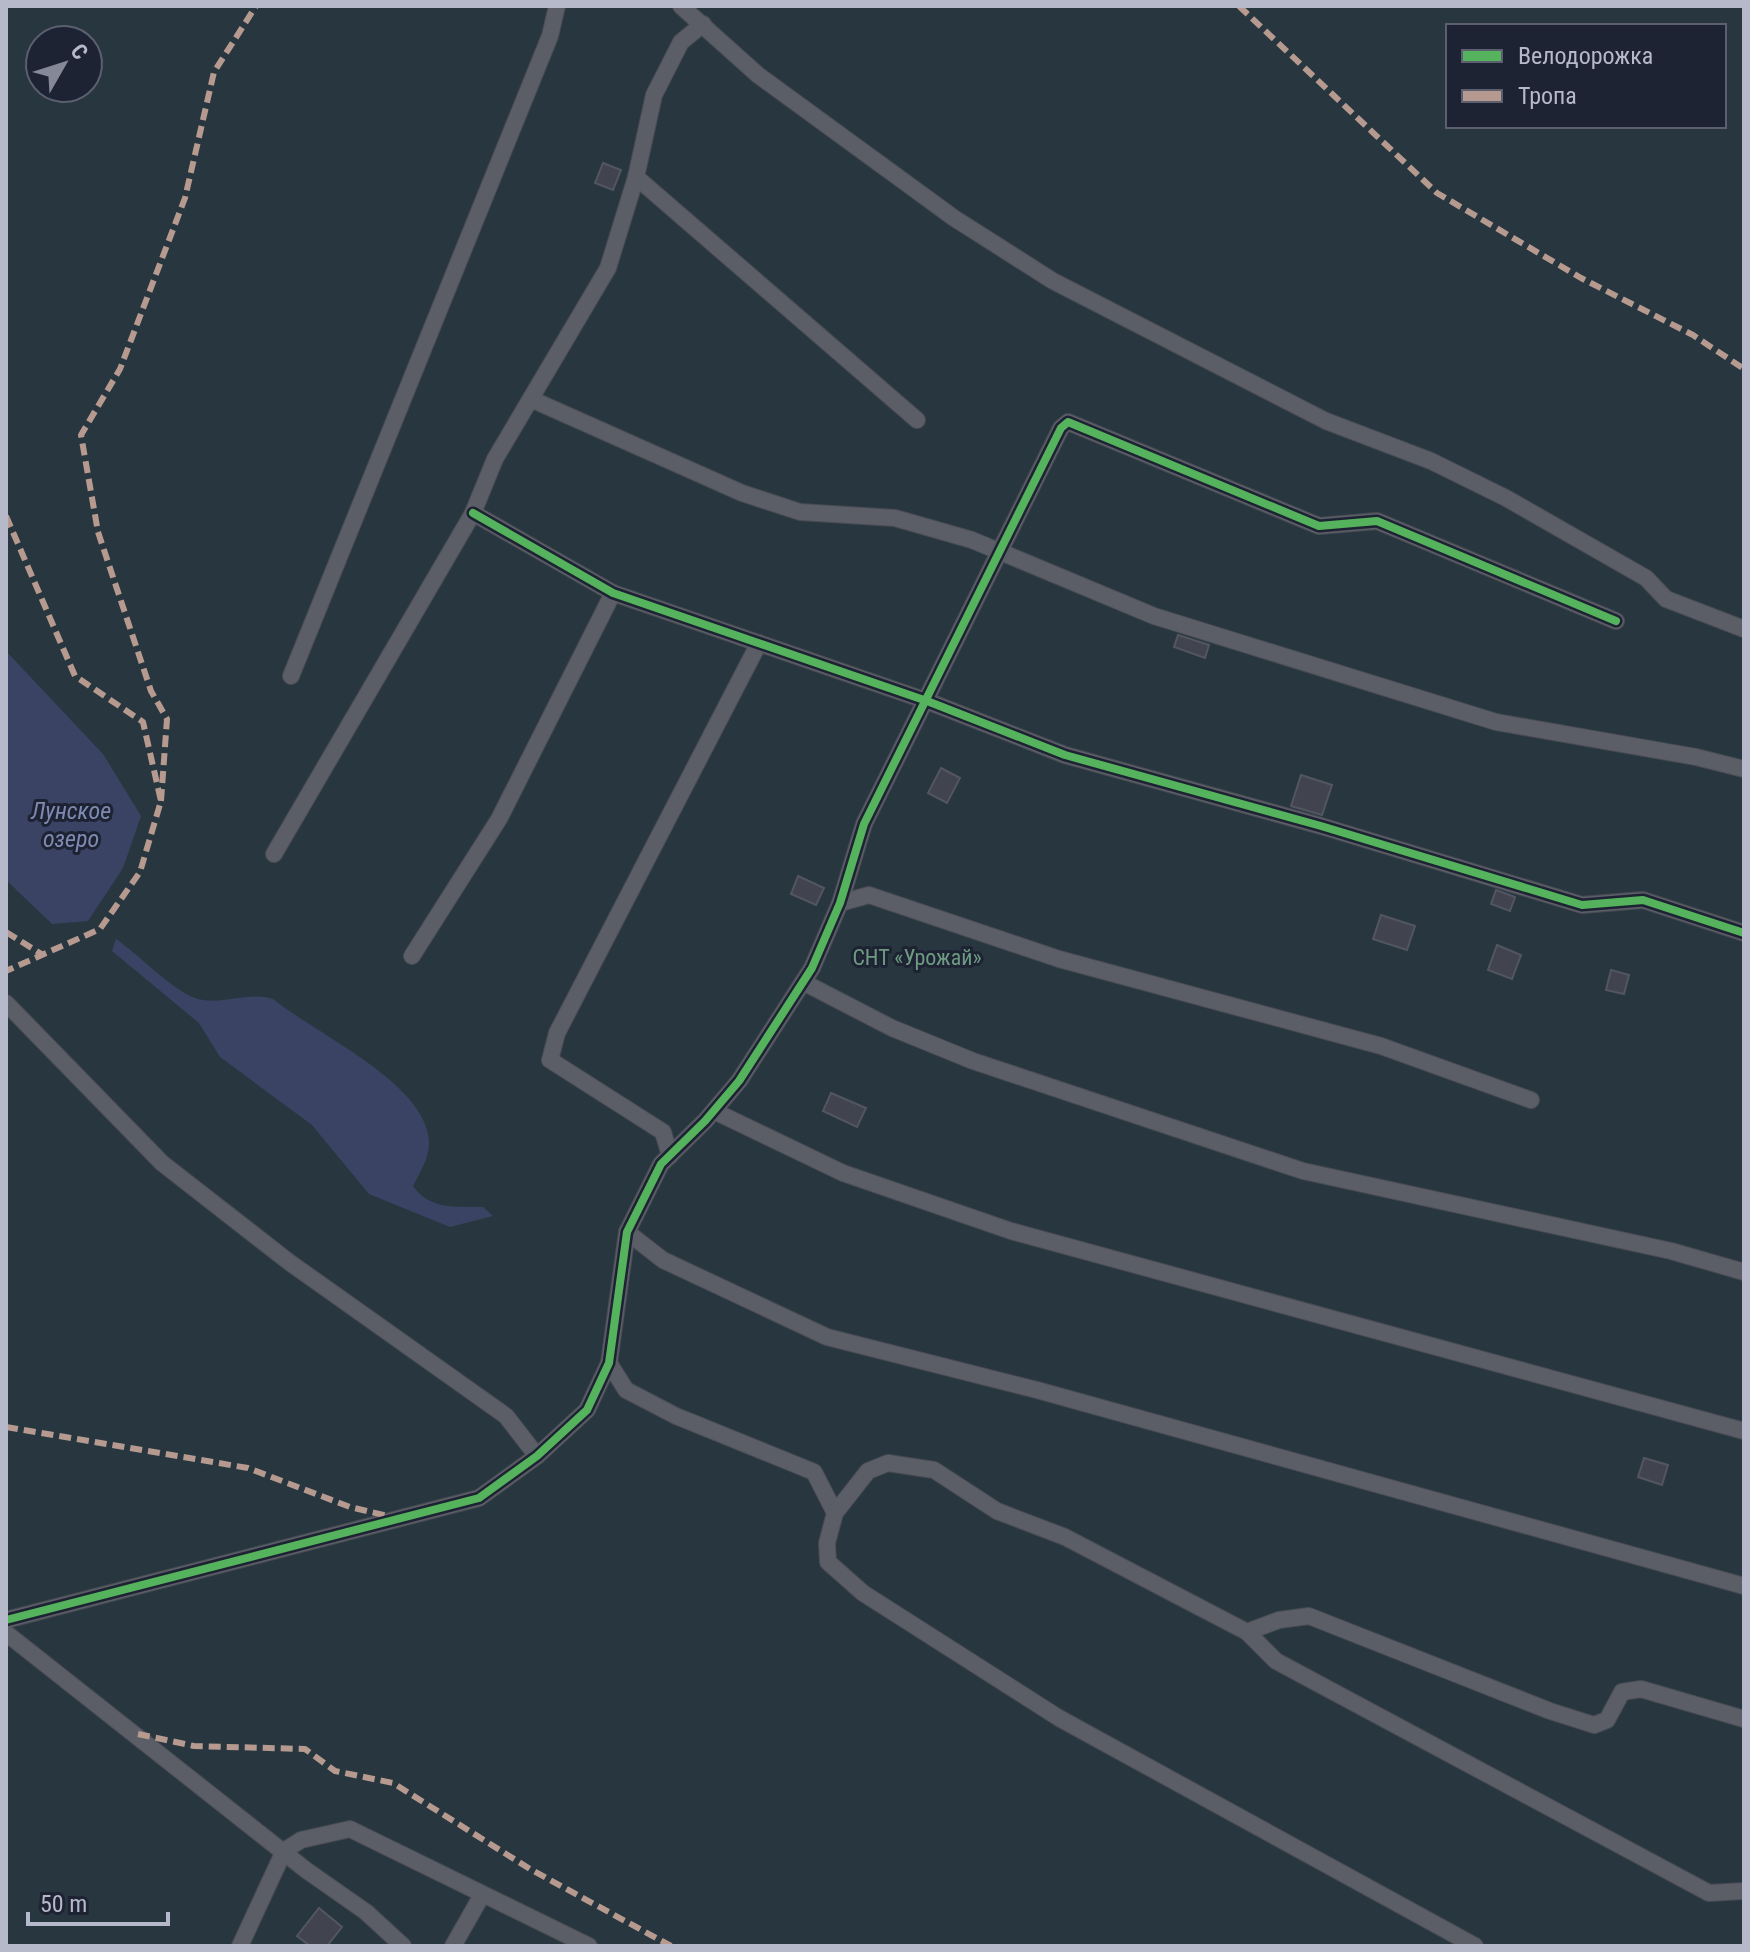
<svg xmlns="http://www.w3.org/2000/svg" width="1750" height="1952" font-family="'Roboto Condensed',sans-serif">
  <rect width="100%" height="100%" fill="#2b2e39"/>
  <path fill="#28373f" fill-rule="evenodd" d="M6,6H1744V1946H6V880L52,924L103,754L6,651ZM1448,26H1724V126H1448ZM40,40H88V88H40Z"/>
  <g fill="#3a4363">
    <polygon points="6,651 103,754 141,816 123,868 88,921 52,924 6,880"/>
    <path d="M116,939C138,954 175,993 198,999C224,1005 248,991 273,999C316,1034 424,1082 429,1140C430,1157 420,1172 413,1186C430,1210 456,1207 483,1207L493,1216L450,1227L369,1194L312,1125L220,1057L199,1023L112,951Z"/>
  </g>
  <g fill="#41444e" stroke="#535661" stroke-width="2">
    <polygon points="603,163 621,170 613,190 595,183"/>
    <polygon points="1178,635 1209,645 1205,658 1174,647"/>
    <polygon points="941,768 960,778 947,803 928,793"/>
    <polygon points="1301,775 1332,785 1322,815 1291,806"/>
    <polygon points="798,876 824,888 816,905 791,894"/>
    <polygon points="1496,890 1515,897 1510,911 1491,904"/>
    <polygon points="1381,915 1415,926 1407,950 1373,939"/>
    <polygon points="1497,945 1521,955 1512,979 1488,970"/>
    <polygon points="1611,970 1629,975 1624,994 1606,990"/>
    <polygon points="831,1093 866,1108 857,1127 823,1111"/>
    <polygon points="1644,1458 1668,1465 1662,1485 1638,1477"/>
    <polygon points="319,1908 342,1927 327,1946 310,1946 297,1936"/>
  </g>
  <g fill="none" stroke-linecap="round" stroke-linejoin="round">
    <g stroke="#494b53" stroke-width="18">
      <g id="minor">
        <polyline points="681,6 758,75 954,218 1053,281 1326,421 1431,461 1506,498 1646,578 1666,599 1744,629"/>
        <polyline points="636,177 917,420"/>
        <polyline points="533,400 742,493 800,512 895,518 972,540 1154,616 1496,722 1696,757 1744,769"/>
        <polyline points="473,513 613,593 927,701 1065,755 1321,826 1582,905 1643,900 1744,933"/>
        <polyline points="291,676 550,36 557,6"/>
        <polyline points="274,854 473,513 495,459 608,268 636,177 654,95 681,42 703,24"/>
        <polyline points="840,903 869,895 1059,959 1381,1046 1531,1100"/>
        <polyline points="412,956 499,819 613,593"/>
        <polyline points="803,982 892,1028 973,1061 1303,1171 1671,1251 1744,1272"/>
        <polyline points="6,1003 162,1163 289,1262 506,1416 537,1456"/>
        <polyline points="714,1111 843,1173 1011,1231 1744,1431"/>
        <polyline points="670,1156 663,1132 550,1060 557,1033 759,643"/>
        <polyline points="627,1232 663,1260 827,1337 1037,1390 1744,1586"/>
        <polyline points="609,1363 626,1390 676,1416 814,1472 835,1513 827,1543 828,1562 863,1593 1059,1718 1475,1946"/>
        <polyline points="835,1513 868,1471 888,1463 934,1470 997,1511 1065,1537 1247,1632 1279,1620 1309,1616 1550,1711 1594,1725 1607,1720 1622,1692 1641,1689 1744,1719"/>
        <polyline points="6,1620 479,1498 537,1456 587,1410 609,1363 627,1232 661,1164 705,1121 739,1081 812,968 840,903 864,824 1061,428 1068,422 1319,526 1377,521 1616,621"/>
        <polyline points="1247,1632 1276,1661 1709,1893 1744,1891"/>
        <polyline points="6,1633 306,1870 366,1912 403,1946"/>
        <polyline points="240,1946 284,1851 301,1840 350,1829 589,1946"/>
        <polyline points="453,1946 482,1895"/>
      </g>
    </g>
    <use href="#minor" stroke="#5b5e67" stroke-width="16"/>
    <g stroke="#b69a8f" stroke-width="6" stroke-dasharray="12 6" stroke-linecap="butt">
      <polyline points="1239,6 1437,193 1581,278 1693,335 1744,369"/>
      <polyline points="6,516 75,676 143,722 161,801 140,872 100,929 6,971"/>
      <polyline points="161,801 167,719 151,691 98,532 81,435 120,369 185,198 214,72 256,6"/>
      <polyline points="6,932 43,955"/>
      <polyline points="6,1427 248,1468 350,1507 392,1517"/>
      <polyline points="138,1734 194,1746 305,1749 335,1771 393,1783 530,1869 671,1946"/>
    </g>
    <g stroke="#1e2334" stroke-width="13">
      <g id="cycleway">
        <polyline points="473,513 613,593 927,701 1065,755 1321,826 1582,905 1643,900 1744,933"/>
        <polyline points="6,1620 479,1498 537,1456 587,1410 609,1363 627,1232 661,1164 705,1121 739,1081 812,968 840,903 864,824 1061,428 1068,422 1319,526 1377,521 1616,621"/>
      </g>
    </g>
    <use href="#cycleway" stroke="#56b35d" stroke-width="8"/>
  </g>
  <g text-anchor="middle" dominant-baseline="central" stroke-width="6" stroke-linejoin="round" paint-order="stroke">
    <g font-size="22" fill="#6d9a80" stroke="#1e2334">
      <text x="917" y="957">СНТ «Урожай»</text>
    </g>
    <g font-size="24" font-style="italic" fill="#7e8ab0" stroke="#1e2334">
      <text x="71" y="811">Лунское<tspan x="71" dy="28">озеро</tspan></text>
    </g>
  </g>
  <rect width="1750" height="1952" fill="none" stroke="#b6b9c9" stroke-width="16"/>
  <rect x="1446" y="24" width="280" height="104" fill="#1e2334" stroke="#5b5f70" stroke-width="2"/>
  <rect x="1462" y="50" width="40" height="12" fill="#56b35d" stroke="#5b5f70" stroke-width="2"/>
  <text x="1518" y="64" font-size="24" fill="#b6b9c9">Велодорожка</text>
  <rect x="1462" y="90" width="40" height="12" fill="#b69a8f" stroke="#5b5f70" stroke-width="2"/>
  <text x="1518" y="104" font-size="24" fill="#b6b9c9">Тропа</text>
  <g transform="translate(64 64) rotate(51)"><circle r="38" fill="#1e2334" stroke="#5b5f70" stroke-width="2"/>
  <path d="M0-6L14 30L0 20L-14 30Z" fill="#858897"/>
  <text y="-12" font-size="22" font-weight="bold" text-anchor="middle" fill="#b6b9c9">С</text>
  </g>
  <path d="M28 1912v12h140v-12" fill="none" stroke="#b6b9c9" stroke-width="4"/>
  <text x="40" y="1912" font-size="24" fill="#b6b9c9" stroke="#1e2334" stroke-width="6" paint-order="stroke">50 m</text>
</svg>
